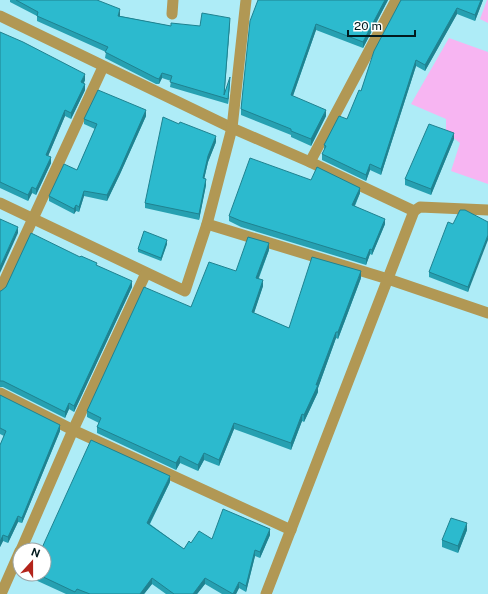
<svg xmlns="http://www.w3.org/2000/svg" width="488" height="594" font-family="'Public Sans',sans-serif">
  <rect width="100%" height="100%" fill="#aeecf7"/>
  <g fill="#f7b5f2">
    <polygon points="487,0 488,0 488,23 480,19"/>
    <polygon points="449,38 488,52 488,184 451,171 460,143 446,132 446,119 411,104"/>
  </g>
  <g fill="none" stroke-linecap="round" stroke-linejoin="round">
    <g stroke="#b19854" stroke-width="11">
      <polyline points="172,14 173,0"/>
      <polyline points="0,16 232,128 310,162 414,211 420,207 488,210"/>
      <polyline points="310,162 396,0"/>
      <polyline points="0,203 185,291 207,224 232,128 246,0"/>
      <polyline points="207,224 388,279 488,313"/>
      <polyline points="0,290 103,67"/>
      <polyline points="0,393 73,430 291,530"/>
      <polyline points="21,550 73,430 146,273"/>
      <polyline points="1,594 20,551"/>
      <polyline points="266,594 414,211"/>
    </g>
  </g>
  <g fill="#26a0b1">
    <polygon points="10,0 97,0 120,15 120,16 171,26 200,26 230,23 224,93 230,82 228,104 170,87 171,81 162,78 159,84 156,84 105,58 106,52 37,21 37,16 10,2"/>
    <polygon points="258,0 388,0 363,48 316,30 293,96 326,116 311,146 291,137 291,135 241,115 241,109"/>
    <polygon points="401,0 483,0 475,21 457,14 425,71 416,66 381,175 370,170 366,181 322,160 322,154 324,151 324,145 347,119 361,91"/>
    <polygon points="0,32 85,80 84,83 85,90 71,119 65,116 48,156 51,163 36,195 32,193 28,201 0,188"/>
    <polygon points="146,116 120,174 107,201 84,196 79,212 76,211 74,214 49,201 49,196 77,170 95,129 84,124 84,119"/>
    <polygon points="454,139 431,195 405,185 405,179"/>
    <polygon points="216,142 208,162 204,179 206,185 199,220 145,208 145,203"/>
    <polygon points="311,180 360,193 355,206 385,224 372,255 370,254 366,265 241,227 229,221 229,216"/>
    <polygon points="488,222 468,292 429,277 429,272 453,224"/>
    <polygon points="167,244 161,261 138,252 138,249"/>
    <polygon points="269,250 259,278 263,286 254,313 289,328 361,278 338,339 336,338 318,388 318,392 304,422 302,421 291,450 234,429 219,466 204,460 198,471 180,463 176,470 97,433 97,427 99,423 87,417 87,411 191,307 236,271"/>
    <polygon points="97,266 132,287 74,412 69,409 65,418 3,387 0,387 0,291"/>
    <polygon points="0,395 60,431 22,523 18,522 8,543 3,541 0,547 0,445 4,436 0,434"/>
    <polygon points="170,482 150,524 184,549 191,543 212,539 270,535 260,558 255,556 246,592 239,588 236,594 222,594 205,584 197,594 166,594 152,584 144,594 66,594 31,578 31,574 44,574"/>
    <polygon points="467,530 458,553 442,547 442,540"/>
  </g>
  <g fill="#1f8290">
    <polygon points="385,0 388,0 363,48 363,42"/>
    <polygon points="481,0 483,0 475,21 475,15"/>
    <polygon points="457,8 457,14 425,71 425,65"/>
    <polygon points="120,9 120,15 118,21 118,16"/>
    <polygon points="230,18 230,23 224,100 224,95"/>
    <polygon points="316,24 316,30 291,101 291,95"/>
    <polygon points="416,60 416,66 381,175 381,169"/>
    <polygon points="162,73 162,78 159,84 159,79"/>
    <polygon points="85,74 85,80 81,88 81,82"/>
    <polygon points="230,77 230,82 228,104 228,99"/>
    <polygon points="85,84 85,90 71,119 71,113"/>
    <polygon points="65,110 65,116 46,161 46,155"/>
    <polygon points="146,110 146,116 120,174 107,201 107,195"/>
    <polygon points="326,110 326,116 311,146 311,139"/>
    <polygon points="454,133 454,139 431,195 431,189"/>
    <polygon points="216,136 216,142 208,162 203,184 203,178 208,156"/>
    <polygon points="51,157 51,163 36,195 36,189"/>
    <polygon points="370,164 370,170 366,181 366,175"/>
    <polygon points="206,179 206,185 199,220 199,214"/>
    <polygon points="32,187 32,193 28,201 28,195"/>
    <polygon points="360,188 360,193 352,211 352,205"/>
    <polygon points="84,191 84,196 79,212 79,207"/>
    <polygon points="76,205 76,211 74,214 74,209"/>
    <polygon points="385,219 385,224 372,255 372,250"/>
    <polygon points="18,227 18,233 0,273 0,267"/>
    <polygon points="488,235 488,240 468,292 468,287"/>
    <polygon points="167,240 167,244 161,261 161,258"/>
    <polygon points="269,243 269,250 256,284 256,278"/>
    <polygon points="370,249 370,254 366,265 366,259"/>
    <polygon points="361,271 361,278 338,339 338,332"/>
    <polygon points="263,280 263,286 252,319 252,312"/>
    <polygon points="132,281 132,287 74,412 74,406"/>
    <polygon points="336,332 336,338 318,388 318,392 304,422 304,415 316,385"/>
    <polygon points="69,403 69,409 65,418 65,412"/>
    <polygon points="302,414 302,421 291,450 291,443"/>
    <polygon points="234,423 234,429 219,466 219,460"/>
    <polygon points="60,425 60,431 22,523 22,518"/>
    <polygon points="204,453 204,460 198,471 198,465"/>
    <polygon points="180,456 180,463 176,470 176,463"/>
    <polygon points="170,476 170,482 147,529 147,523"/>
    <polygon points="18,516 18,522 8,543 8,537"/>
    <polygon points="467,523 467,530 458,553 458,546"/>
    <polygon points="270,529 270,535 260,558 260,552"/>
    <polygon points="3,535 3,541 0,547 0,542"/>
    <polygon points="255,550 255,556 246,592 246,586"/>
    <polygon points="152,578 152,584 144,594 140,594"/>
    <polygon points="205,578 205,584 197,594 193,594"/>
    <polygon points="239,582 239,588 236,594 233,594"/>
  </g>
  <g fill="#2cbace" stroke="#1f8290">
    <polygon points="16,0 97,0 120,9 118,16 171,26 171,23 200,26 202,13 230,18 224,95 230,77 228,99 170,82 172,76 162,73 159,79 156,78 105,52 108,47 37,16 38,12"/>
    <polygon points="258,0 385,0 363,42 316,24 291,95 326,110 311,139 291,131 291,129 241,109 250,21"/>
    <polygon points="401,0 481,0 475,15 457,8 425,65 416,60 381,169 370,164 366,175 322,154 326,146 324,145 339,116 347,119 359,90 361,91 374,51"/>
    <polygon points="0,32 23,42 85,74 81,82 85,84 71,113 65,110 46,155 51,157 36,189 32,187 28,195 0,182"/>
    <polygon points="98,90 146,110 120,169 107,195 84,191 79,207 76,205 74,209 49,196 64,164 77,170 97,124 84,119"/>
    <polygon points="163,117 179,124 180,122 216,136 208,156 203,178 206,179 199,214 145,203"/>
    <polygon points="429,124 454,133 431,189 405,179"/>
    <polygon points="250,158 311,180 317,167 360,188 352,205 385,219 372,250 370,249 366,259 241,221 229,216"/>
    <polygon points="460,210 465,210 488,222 488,235 468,287 429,272 448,222 453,224"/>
    <polygon points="0,219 18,227 0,267"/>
    <polygon points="144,231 167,240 161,258 138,249"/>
    <polygon points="31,233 80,257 81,256 97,263 96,265 132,281 74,406 69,403 65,412 3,381 0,381 0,291 1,291 6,287"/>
    <polygon points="248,237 269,243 256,278 263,280 252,312 289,328 312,257 361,271 338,332 336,332 316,385 318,385 304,415 302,414 291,443 234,423 219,460 204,453 198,465 180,456 176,463 97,427 101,418 87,411 144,287 191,307 209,262 236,271"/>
    <polygon points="0,395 60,425 22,518 18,516 8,537 3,535 0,542 0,445 6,431 0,428"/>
    <polygon points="91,440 170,476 147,523 184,549 189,541 191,543 199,531 212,539 223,509 270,529 260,552 255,550 246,586 239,582 233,594 205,578 193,594 174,594 152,578 140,594 90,594 77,589 75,592 37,574 44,574 44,550 41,550"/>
    <polygon points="451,518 467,523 458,546 442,540"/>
  </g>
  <g transform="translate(32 562) rotate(21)"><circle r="19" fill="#ffffff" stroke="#9aa3a5"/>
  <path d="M0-3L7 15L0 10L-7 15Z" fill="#b3241b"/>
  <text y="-6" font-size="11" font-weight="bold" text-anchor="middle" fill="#021a1e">N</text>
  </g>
  <path d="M348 30v6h67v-6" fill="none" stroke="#021a1e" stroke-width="2"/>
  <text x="354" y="30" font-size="12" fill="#021a1e" stroke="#ffffff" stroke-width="3" paint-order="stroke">20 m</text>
</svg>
